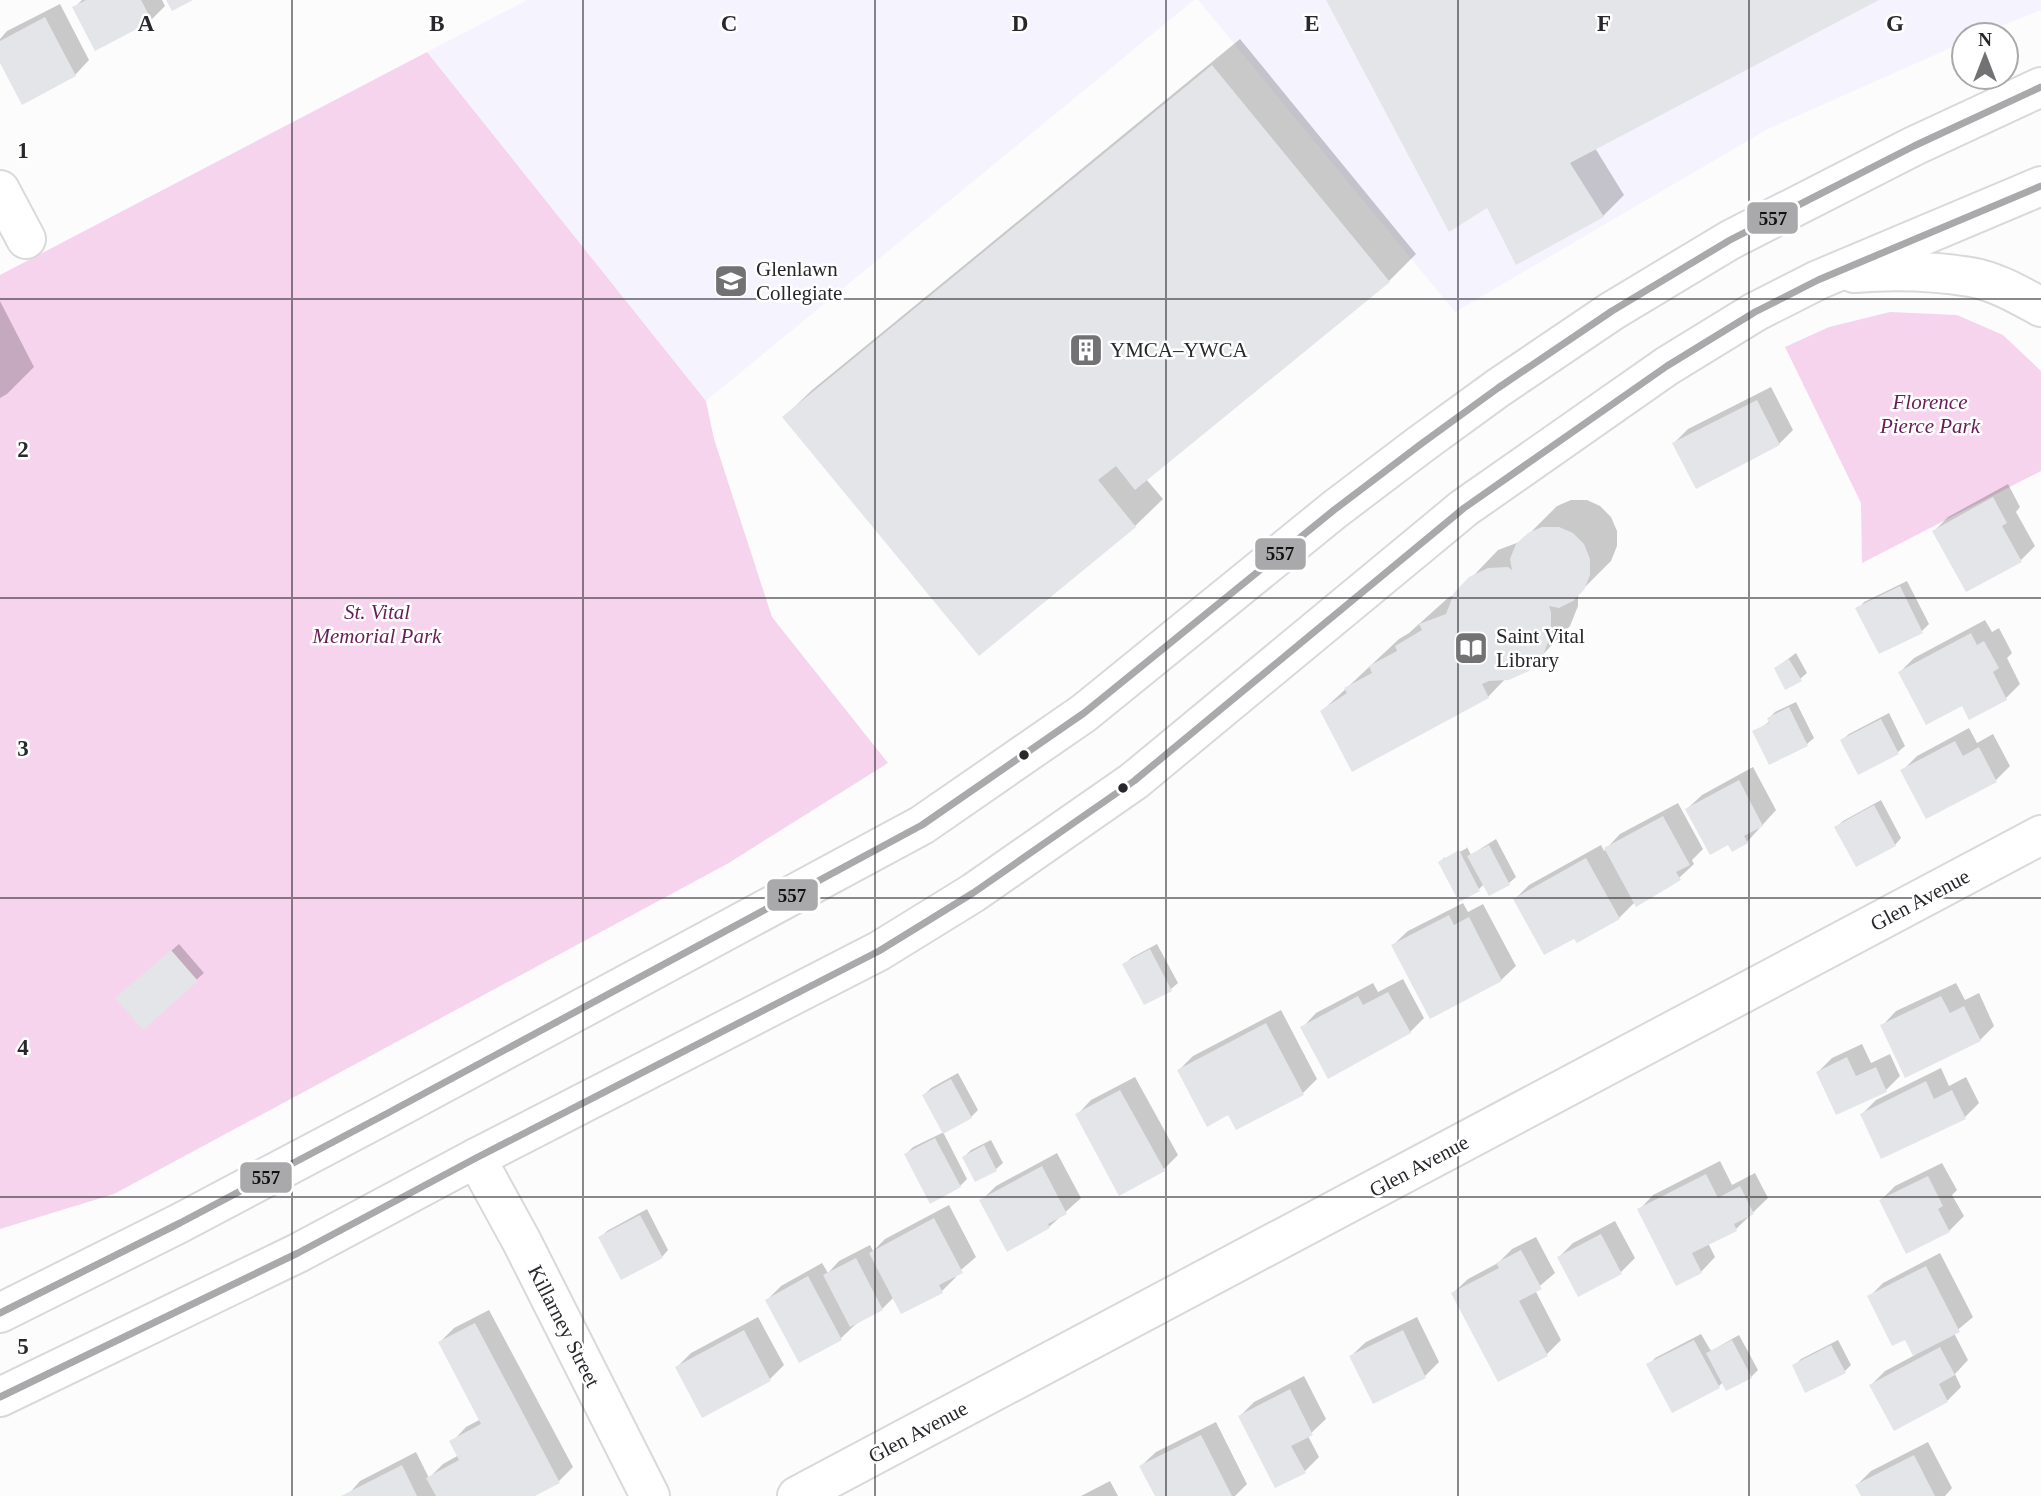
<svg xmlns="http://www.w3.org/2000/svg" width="2041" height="1496" font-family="'Times New Roman',serif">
  <rect width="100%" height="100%" fill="#fcfcfd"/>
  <g fill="#f5f4fe">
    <polygon points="527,0 1194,0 706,401 427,52"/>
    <polygon points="1198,0 2041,0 2041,10 1979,35 1964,35 1964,42 1768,129 1455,312"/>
  </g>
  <g fill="#f7d4ee">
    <polygon points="427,52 706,401 714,439 772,617 888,763 727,864 114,1194 0,1229 0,275"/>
    <polygon points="1890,312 1957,315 2003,335 2041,371 2041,471 1862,563 1861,503 1785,347 1829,327"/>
  </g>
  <g fill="#0003">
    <polygon points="82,0 162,0 165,6 151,20 74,8"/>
    <polygon points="1328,0 1875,0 1595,148 1624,195 1603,216 1488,206"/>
    <polygon points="60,4 89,60 75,75 0,59 0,39 7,31"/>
    <polygon points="1240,39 1416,254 1389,281 1146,479 1163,499 1135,526 979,653 784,417 812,390"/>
    <polygon points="0,301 34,367 7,394 0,398"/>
    <polygon points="1771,387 1793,430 1779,444 1674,443 1688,429"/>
    <polygon points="2008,484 2020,507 2016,512 2035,546 2021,560 1934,531 1948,517"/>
    <polygon points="1571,500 1587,500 1600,506 1611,517 1617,531 1617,546 1611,561 1578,594 1578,606 1570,626 1528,670 1506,678 1488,697 1322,711 1399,639 1409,633 1449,597 1455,595 1498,550 1522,541 1557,506"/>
    <polygon points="1907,581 1929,624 1922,631 1858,609 1864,602"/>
    <polygon points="1985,620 1992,632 1999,628 2012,653 2007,658 2020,684 2006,698 1900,672 1914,658"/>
    <polygon points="1796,653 1807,673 1800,679 1776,668"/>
    <polygon points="1796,702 1814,738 1807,744 1755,732 1770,721 1769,718 1775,712"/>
    <polygon points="1889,713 1905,746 1898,752 1859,773 1842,740 1849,734"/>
    <polygon points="1969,728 1977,743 1993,734 2010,766 1996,780 1927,817 1903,770 1917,756"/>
    <polygon points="1753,767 1776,810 1747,842 1729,842 1687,809 1702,795"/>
    <polygon points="1881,800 1901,838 1895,845 1836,827 1843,821"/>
    <polygon points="1678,803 1703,849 1692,860 1694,864 1679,878 1635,902 1619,918 1575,937 1515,899 1529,885 1601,845 1604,851 1620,834"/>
    <polygon points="1496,839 1516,877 1509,883 1484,884 1479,889 1440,862 1445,857 1445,860 1467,848 1466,845 1471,855"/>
    <polygon points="1463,903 1468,912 1483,904 1516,966 1501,980 1393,945 1408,931"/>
    <polygon points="179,944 204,973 143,1027 124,992"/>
    <polygon points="1157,944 1178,983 1171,989 1145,1003 1124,965 1131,958"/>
    <polygon points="1403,979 1424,1018 1410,1032 1302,1028 1316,1013 1373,983 1378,992"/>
    <polygon points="1956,983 1965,1000 1979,993 1994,1026 1980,1040 1882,1026 1896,1011"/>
    <polygon points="1281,1010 1317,1079 1303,1093 1229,1113 1179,1070 1193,1056"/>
    <polygon points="1862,1044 1871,1063 1890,1054 1900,1076 1886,1090 1818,1072 1832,1058"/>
    <polygon points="1941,1068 1949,1086 1966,1077 1979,1103 1965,1117 1862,1114 1876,1100"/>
    <polygon points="958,1073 978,1110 971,1117 943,1132 967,1179 960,1186 906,1154 913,1147 944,1132 924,1095 931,1088"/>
    <polygon points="1135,1077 1178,1155 1164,1169 1077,1115 1091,1100"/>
    <polygon points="991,1140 1003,1163 996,1169 964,1157 971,1150"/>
    <polygon points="1057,1153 1081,1198 1049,1227 982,1200 996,1186"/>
    <polygon points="1720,1161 1732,1185 1755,1173 1768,1198 1736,1229 1708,1243 1715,1257 1701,1272 1639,1210 1653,1195"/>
    <polygon points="1942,1163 1957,1190 1952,1195 1964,1216 1949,1231 1907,1252 1881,1200 1895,1186"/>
    <polygon points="949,1205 976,1257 955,1275 956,1277 942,1291 894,1297 882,1309 856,1324 841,1338 800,1361 767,1300 781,1286 822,1263 828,1273 839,1261 870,1245 873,1251 885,1239"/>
    <polygon points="647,1209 668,1250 662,1257 600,1238 607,1231"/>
    <polygon points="1615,1221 1635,1258 1621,1272 1559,1257 1573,1243"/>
    <polygon points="1536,1237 1555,1273 1535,1290 1561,1340 1547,1354 1453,1293 1468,1279 1498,1263 1512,1249"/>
    <polygon points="1940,1253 1973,1317 1954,1333 1968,1360 1955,1374 1961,1387 1947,1401 1871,1385 1885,1371 1915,1355 1905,1337 1869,1297 1883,1283"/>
    <polygon points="489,1310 573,1467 559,1481 531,1496 347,1496 360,1481 416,1452 429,1478 443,1464 459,1455 452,1442 466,1427 481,1419 440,1342 454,1328"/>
    <polygon points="758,1317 784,1365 770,1379 677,1367 691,1353"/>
    <polygon points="1417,1317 1439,1362 1425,1376 1351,1356 1366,1342"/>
    <polygon points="1701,1334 1711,1351 1739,1335 1758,1370 1751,1377 1723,1382 1719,1386 1649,1365 1655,1358"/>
    <polygon points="1838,1340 1851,1365 1844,1372 1794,1366 1801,1359"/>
    <polygon points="1304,1376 1326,1419 1308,1436 1319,1457 1305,1471 1240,1416 1254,1402"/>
    <polygon points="1216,1422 1247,1484 1235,1496 1157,1496 1141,1466 1156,1452"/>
    <polygon points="1928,1442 1952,1488 1945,1496 1863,1496 1857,1485 1871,1471"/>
    <polygon points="1110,1481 1118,1496 1081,1496"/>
  </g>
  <g fill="#e4e5e8">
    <polygon points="86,0 141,0 152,21 95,51 72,7"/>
    <polygon points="166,0 193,0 172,11"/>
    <polygon points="1326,0 1879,0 1570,163 1604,217 1516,265 1487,208 1449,232"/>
    <polygon points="45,17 76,76 22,105 0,63 0,41"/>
    <polygon points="1212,65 1390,282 1135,490 1116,466 1098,480 1136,527 979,656 782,417"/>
    <polygon points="1757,400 1780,445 1696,489 1672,443"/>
    <polygon points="1993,497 2007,523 2002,526 2022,562 1966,592 1932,531"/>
    <polygon points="1542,527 1559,527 1573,533 1584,544 1590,559 1590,575 1584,590 1573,601 1559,608 1549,606 1551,612 1551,635 1543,655 1529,671 1509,680 1489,681 1482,684 1489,698 1352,772 1320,711 1347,693 1344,688 1372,673 1369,666 1397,651 1395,646 1422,630 1419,624 1446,614 1454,593 1469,577 1488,568 1508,567 1512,570 1510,559 1516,544 1528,533"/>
    <polygon points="1900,586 1923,633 1879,654 1855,608"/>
    <polygon points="1971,633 1977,645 1984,641 1999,668 1993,672 2007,700 1969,720 1962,706 1926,725 1898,672"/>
    <polygon points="1789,659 1802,681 1785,690 1774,668"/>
    <polygon points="1789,707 1808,746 1769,765 1752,731 1769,723 1767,718"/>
    <polygon points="1881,719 1899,754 1858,775 1840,740"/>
    <polygon points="1955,741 1963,756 1979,747 1997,782 1926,819 1900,770"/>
    <polygon points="1739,780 1763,826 1744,836 1748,843 1732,852 1728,845 1710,855 1685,809"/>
    <polygon points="1874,805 1896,846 1856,867 1834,827"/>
    <polygon points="1663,816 1690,865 1676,872 1681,880 1636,907 1604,848"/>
    <polygon points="1489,845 1510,885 1489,896 1467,856"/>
    <polygon points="1459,850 1480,891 1459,902 1438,862"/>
    <polygon points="1586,858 1620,919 1577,943 1574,939 1544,955 1513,899"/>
    <polygon points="1449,915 1454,925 1469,917 1502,981 1430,1019 1391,945"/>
    <polygon points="1150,949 1172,991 1144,1005 1122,964"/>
    <polygon points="171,950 198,981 143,1030 115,998"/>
    <polygon points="1388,992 1411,1033 1328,1079 1300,1027 1358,996 1363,1005"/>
    <polygon points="1941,996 1950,1013 1964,1006 1981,1041 1905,1078 1880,1025"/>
    <polygon points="1266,1023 1304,1095 1236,1130 1228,1115 1207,1127 1177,1070"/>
    <polygon points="1847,1057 1856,1076 1876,1067 1887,1092 1836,1115 1816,1072"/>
    <polygon points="951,1079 972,1118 943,1134 922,1095"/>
    <polygon points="1926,1081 1934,1099 1952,1090 1966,1119 1881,1159 1860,1114"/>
    <polygon points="1120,1090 1165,1171 1119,1196 1075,1114"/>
    <polygon points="935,1138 961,1187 930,1204 904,1154"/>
    <polygon points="984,1145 997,1171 975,1182 962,1157"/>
    <polygon points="1042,1166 1067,1214 1048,1224 1050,1228 1007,1252 979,1200"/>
    <polygon points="1706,1174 1718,1198 1740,1186 1754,1214 1734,1224 1737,1231 1692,1253 1702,1273 1676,1286 1637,1209"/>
    <polygon points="1928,1176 1943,1206 1938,1209 1950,1232 1906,1254 1879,1200"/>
    <polygon points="640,1215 663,1258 621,1280 598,1237"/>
    <polygon points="934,1218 963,1273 939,1285 943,1293 901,1314 869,1253"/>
    <polygon points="1601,1234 1622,1274 1578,1297 1557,1257"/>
    <polygon points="1521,1250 1542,1289 1519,1301 1548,1356 1498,1382 1451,1293 1499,1268 1496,1263"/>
    <polygon points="856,1258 883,1310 850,1327 823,1275"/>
    <polygon points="1926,1266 1960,1332 1913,1356 1905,1340 1892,1346 1867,1296"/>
    <polygon points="808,1276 842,1340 799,1363 765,1300"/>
    <polygon points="475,1323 560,1483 535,1496 436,1496 426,1478 459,1460 449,1441 481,1424 438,1342"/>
    <polygon points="744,1330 771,1381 702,1418 675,1367"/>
    <polygon points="1403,1330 1426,1378 1373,1404 1349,1356"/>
    <polygon points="1694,1340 1720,1388 1672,1413 1646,1364"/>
    <polygon points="1732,1340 1752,1378 1726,1391 1706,1353"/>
    <polygon points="1831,1345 1846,1373 1805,1393 1792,1365"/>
    <polygon points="1940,1347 1955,1375 1939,1384 1948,1402 1894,1431 1869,1385"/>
    <polygon points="1290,1389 1313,1435 1291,1446 1306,1473 1275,1488 1238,1416"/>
    <polygon points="1201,1435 1232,1496 1155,1496 1139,1466"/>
    <polygon points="1914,1455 1935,1496 1861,1496 1855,1485"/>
    <polygon points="402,1465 417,1496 341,1496"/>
  </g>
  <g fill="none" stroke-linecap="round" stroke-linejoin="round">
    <g stroke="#d9d8db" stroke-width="42">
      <g id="street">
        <polyline points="0,190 26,239"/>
        <polyline points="476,1158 522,1242 650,1496"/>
        <polyline points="797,1496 2041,835"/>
      </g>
    </g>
    <g stroke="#d9d8db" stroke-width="42">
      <g id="secondary">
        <path d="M1854,273C1891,270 1933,271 1970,277C1995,281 2019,295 2041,307"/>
        <polyline points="0,1313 180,1223 386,1114 922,825 1084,713 1334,510 1421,444 1498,388 1612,311 1730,240 1914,146 2041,87"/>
        <polyline points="0,1397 298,1253 476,1158 879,951 973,893 1134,781 1464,508 1667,366 1755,312 1818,280 2041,186"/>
      </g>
    </g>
    <use href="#street" stroke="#fff" stroke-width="38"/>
    <use href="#secondary" stroke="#fff" stroke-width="38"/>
    <g stroke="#fff" stroke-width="12">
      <g id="bus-1">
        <polyline points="0,1313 180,1223 386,1114 922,825 1084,713 1334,510 1421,444 1498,388 1612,311 1730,240 1914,146 2041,87"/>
        <polyline points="0,1397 298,1253 476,1158 879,951 973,893 1134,781 1464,508 1667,366 1755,312 1818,280 2041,186"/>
      </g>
    </g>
    <use href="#bus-1" stroke="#a9a9ab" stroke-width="7"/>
  </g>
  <path fill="none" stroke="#28272c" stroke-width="2" stroke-opacity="0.55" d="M292,0V1496M583,0V1496M875,0V1496M1166,0V1496M1458,0V1496M1749,0V1496M0,299H2041M0,598H2041M0,898H2041M0,1197H2041"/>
  <defs>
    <g id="school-square" transform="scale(1.75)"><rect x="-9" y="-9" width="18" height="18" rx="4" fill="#727275" stroke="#fff"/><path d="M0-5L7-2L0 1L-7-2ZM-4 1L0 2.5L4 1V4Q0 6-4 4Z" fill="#fff"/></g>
    <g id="building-square" transform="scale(1.75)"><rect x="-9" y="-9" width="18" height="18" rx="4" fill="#727275" stroke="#fff"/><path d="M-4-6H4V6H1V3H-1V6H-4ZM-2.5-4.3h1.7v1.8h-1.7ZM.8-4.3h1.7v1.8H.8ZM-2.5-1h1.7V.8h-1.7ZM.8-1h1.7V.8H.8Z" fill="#fff"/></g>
    <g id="library-square" transform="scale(1.75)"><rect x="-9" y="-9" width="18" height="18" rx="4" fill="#727275" stroke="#fff"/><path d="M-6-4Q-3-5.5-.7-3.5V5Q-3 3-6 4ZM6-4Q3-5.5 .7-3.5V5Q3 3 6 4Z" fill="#fff"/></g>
  </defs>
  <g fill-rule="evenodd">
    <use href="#school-square" x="731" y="281"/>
    <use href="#building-square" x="1086" y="350"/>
    <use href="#library-square" x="1471" y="648"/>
  </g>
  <g fill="#28272c" stroke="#fff" stroke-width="2.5">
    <circle cx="1024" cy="755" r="6"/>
    <circle cx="1123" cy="788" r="6"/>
  </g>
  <g text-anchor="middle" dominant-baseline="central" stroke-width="5" stroke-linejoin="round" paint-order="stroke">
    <g font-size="21" fill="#28272c" stroke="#fff" text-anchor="start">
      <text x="756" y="269">Glenlawn<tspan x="756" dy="24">Collegiate</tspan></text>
      <text x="1110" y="350">YMCA–YWCA</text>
      <text x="1496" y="636">Saint Vital<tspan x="1496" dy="24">Library</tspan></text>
    </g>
    <g font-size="21" font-style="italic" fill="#691c58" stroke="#fff">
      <text x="1930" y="402">Florence<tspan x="1930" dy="24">Pierce Park</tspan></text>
      <text x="377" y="612">St. Vital<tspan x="377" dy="24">Memorial Park</tspan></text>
    </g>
    <g font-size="21" fill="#28272c" stroke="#fff">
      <text transform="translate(1920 900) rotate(-28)">Glen Avenue</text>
      <text transform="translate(1419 1166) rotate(-28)">Glen Avenue</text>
      <text transform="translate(564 1326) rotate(63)">Killarney Street</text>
      <text transform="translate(918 1432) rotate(-28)">Glen Avenue</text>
    </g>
  </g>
  <g font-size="23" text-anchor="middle" font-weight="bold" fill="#28272c" stroke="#fff" stroke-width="5" stroke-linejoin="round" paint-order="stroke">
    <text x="146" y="31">A</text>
    <text x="437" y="31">B</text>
    <text x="729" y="31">C</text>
    <text x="1020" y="31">D</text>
    <text x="1312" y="31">E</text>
    <text x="1604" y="31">F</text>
    <text x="1895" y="31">G</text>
    <text x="23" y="158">1</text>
    <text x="23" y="457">2</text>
    <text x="23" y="756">3</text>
    <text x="23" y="1055">4</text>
    <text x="23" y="1354">5</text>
  </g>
  <g stroke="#fff" stroke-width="2.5">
    <rect x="1746" y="201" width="53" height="34" rx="7" fill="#a9a9ab"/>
    <rect x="1254" y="537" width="53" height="34" rx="7" fill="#a9a9ab"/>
    <rect x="766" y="878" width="53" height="34" rx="7" fill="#a9a9ab"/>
    <rect x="239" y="1161" width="54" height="33" rx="7" fill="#a9a9ab"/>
  </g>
  <g font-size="19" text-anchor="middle" font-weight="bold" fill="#111">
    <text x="1773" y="225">557</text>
    <text x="1280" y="560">557</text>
    <text x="792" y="902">557</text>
    <text x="266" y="1184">557</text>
  </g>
  <g transform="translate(1985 56)"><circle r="33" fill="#ffffff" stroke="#a9a9ab" stroke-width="2"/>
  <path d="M0-5L12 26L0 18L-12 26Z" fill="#727275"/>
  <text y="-10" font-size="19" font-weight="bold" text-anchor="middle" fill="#28272c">N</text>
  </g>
</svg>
